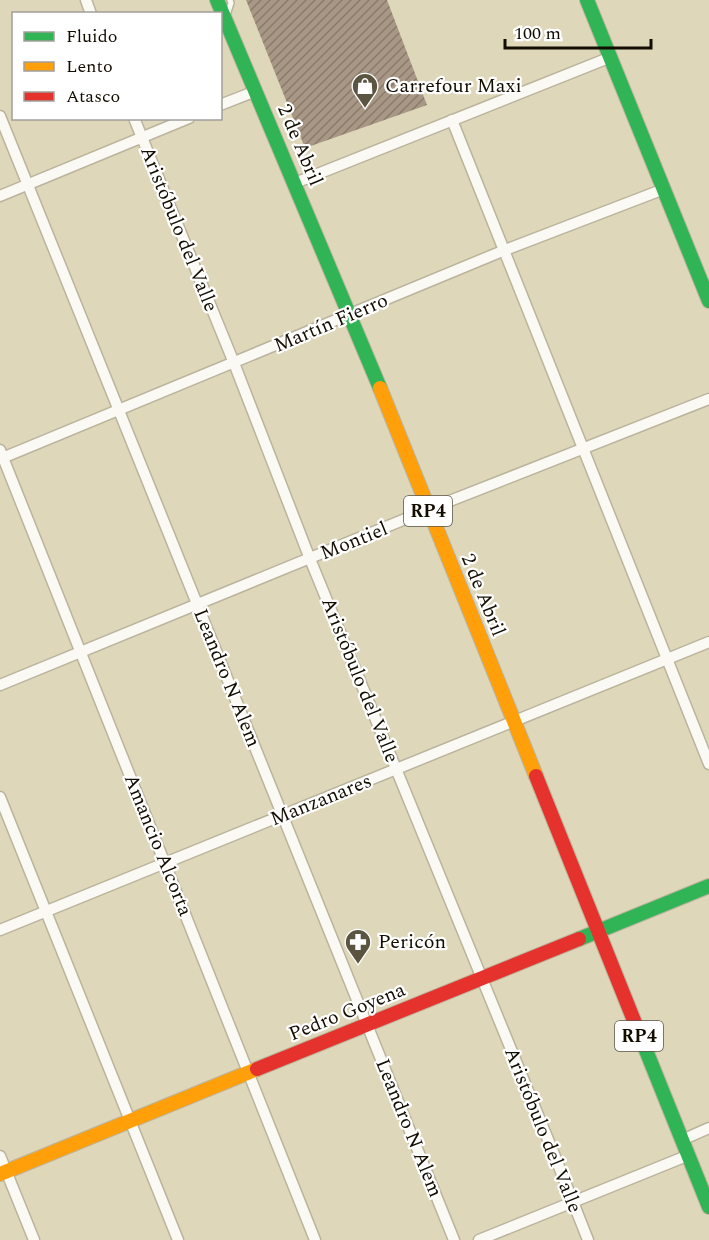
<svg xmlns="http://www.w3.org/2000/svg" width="709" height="1240" font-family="Spectral,serif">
  <defs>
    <pattern id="building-hatch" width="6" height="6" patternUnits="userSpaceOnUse" patternTransform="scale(1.5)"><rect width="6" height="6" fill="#a99786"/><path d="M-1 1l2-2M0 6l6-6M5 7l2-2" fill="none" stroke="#887a6b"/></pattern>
  </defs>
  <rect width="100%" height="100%" fill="#dfd7b9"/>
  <polygon fill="url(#building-hatch)" points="246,0 387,0 427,105 305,148"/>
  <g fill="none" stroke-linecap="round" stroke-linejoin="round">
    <g stroke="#bbb49d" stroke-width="8">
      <polyline id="lane" points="228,12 231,3 230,0"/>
    </g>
    <g stroke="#bbb49d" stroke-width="13">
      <g id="street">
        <polyline points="86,0 91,14"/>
        <polyline points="220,105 256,91"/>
        <polyline points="0,116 454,1240"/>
        <polyline points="134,118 234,363 310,559 556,1159 588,1240"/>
        <polyline points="452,120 709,764"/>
        <polyline points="295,183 611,57"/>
        <polyline points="0,196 189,118"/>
        <polyline points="0,450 315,1240"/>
        <polyline points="0,459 505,250 664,189"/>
        <polyline points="0,685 437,506 709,399"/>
        <polyline points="0,797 178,1240"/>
        <polyline points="0,930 709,642"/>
        <polyline points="682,1140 709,1128"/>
        <polyline points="0,1156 34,1240"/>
        <polyline points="479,1240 689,1155"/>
      </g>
    </g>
    <g stroke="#bbb49d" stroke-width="16">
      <g id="fast">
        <polyline points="217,0 380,388"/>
        <polyline points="587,0 709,301"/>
        <polyline points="579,939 709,886"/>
        <polyline points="637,1028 709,1207"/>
      </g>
    </g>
    <g stroke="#bbb49d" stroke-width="16">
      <g id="slow">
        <polyline points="380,388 536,776"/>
        <polyline points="0,1174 257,1069"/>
      </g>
    </g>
    <g stroke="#bbb49d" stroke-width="16">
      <g id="jam">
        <polyline points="536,776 637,1028"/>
        <polyline points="257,1069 579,939"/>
      </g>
    </g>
    <use href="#lane" stroke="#faf9f4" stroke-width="5"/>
    <use href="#street" stroke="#faf9f4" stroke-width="10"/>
    <use href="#fast" stroke="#30b455" stroke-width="14"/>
    <use href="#slow" stroke="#ff9f0a" stroke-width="14"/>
    <use href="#jam" stroke="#e5322d" stroke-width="14"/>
  </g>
  <defs>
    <g id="shop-pin" transform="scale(1.35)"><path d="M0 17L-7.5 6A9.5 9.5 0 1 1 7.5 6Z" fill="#5a5441" stroke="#fff"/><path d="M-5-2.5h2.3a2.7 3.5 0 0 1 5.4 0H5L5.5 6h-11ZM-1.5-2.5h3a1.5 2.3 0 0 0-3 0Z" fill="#fff"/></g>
    <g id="pharmacy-pin" transform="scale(1.35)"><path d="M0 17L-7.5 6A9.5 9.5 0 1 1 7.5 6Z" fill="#5a5441" stroke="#fff"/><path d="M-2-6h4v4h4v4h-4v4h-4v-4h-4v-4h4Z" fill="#fff"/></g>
  </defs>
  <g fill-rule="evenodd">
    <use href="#shop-pin" x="365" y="86"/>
    <use href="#pharmacy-pin" x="358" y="942"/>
  </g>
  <g text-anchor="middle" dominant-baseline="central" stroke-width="4.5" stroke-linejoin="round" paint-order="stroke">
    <g fill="#fff" stroke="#5a564c" stroke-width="1.5">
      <rect x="404" y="496" width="48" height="30" rx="4.5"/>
      <rect x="615" y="1021" width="48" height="30" rx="4.5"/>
    </g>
    <g font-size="18" font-weight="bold" fill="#130d00">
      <text x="428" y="511">RP4</text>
      <text x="639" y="1036">RP4</text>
    </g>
    <g font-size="20" fill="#130d00" stroke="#fff" text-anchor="start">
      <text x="385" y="86">Carrefour Maxi</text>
      <text x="378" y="942">Pericón</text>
    </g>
    <g font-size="20" fill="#130d00" stroke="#fff">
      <text transform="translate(300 145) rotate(67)">2 de Abril</text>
      <text transform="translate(179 229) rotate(68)">Aristóbulo del Valle</text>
      <text transform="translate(331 323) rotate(-23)">Martín Fierro</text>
      <text transform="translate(354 541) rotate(-22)">Montiel</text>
      <text transform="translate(483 595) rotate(68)">2 de Abril</text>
      <text transform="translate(227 678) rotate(68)">Leandro N Alem</text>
      <text transform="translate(360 680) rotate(68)">Aristóbulo del Valle</text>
      <text transform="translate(321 800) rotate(-22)">Manzanares</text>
      <text transform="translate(158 845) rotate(68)">Amancio Alcorta</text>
      <text transform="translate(347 1012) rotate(-22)">Pedro Goyena</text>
      <text transform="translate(409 1128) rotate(68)">Leandro N Alem</text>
      <text transform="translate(543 1130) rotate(68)">Aristóbulo del Valle</text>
    </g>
  </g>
  <rect x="12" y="12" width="210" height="108" fill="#ffffff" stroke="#a19e99" stroke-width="1.5"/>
  <rect x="24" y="32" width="30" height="9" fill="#30b455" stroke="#a19e99" stroke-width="1.5"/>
  <text x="66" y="42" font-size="18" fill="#130d00">Fluido</text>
  <rect x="24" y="62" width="30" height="9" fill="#ff9f0a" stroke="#a19e99" stroke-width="1.5"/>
  <text x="66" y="72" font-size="18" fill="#130d00">Lento</text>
  <rect x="24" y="92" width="30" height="9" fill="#e5322d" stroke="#a19e99" stroke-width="1.5"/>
  <text x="66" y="102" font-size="18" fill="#130d00">Atasco</text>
  <path d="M505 39v9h146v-9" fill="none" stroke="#130d00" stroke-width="3"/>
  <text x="514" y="39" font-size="18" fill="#130d00" stroke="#ffffff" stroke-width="4.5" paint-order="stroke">100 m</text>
</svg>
